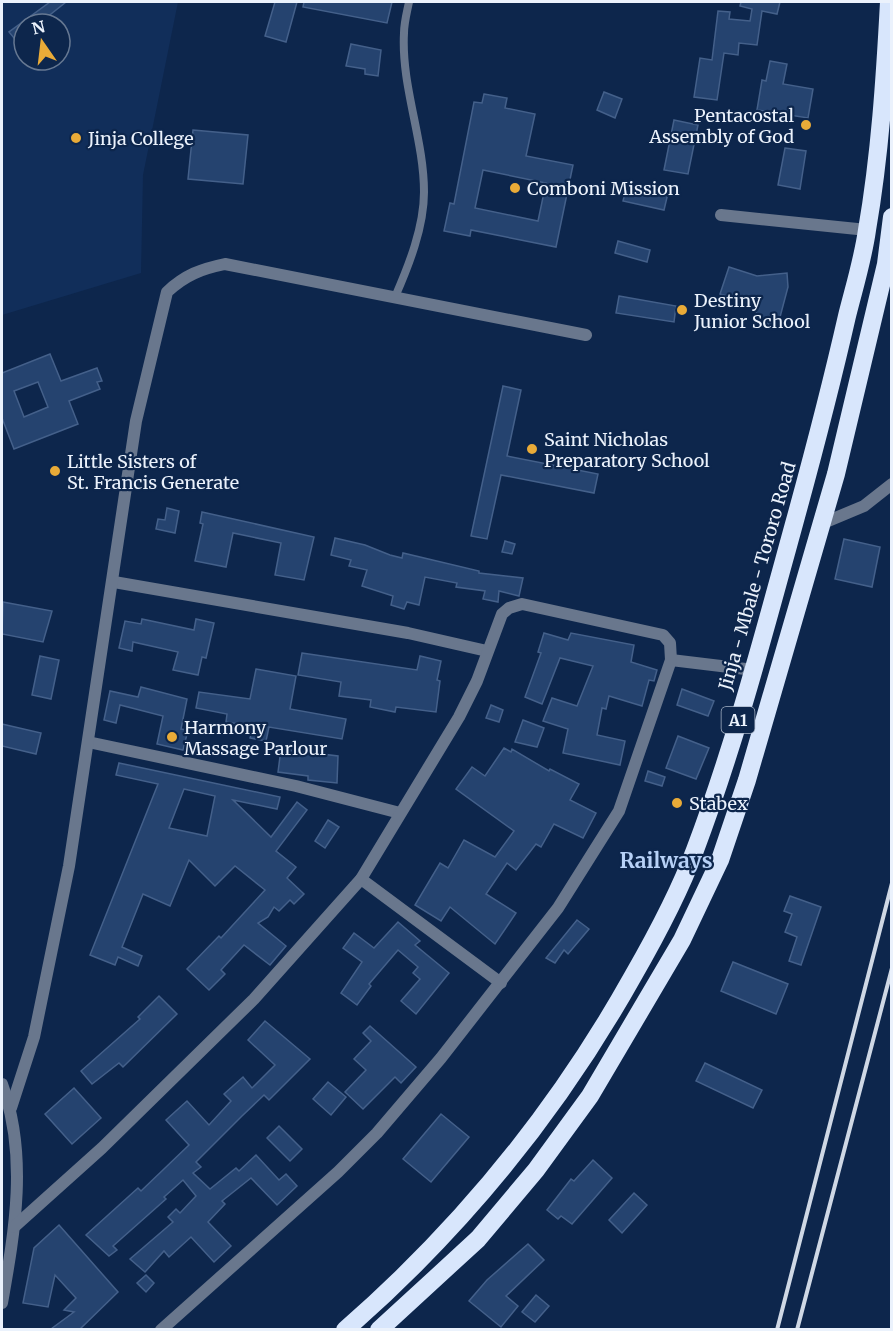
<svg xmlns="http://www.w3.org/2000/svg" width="893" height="1331" font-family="Merriweather,serif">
  <rect width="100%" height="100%" fill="#0d264c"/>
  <path fill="#112e5a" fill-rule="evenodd" d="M2,2H178L143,175L141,273L2,315ZM24,24H60V60H24Z"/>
  <g fill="#25436f" stroke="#44608a" stroke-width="1.5" fill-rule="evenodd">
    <polygon points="50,2 66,2 46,18 52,24 24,24 24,50 9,32"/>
    <polygon points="275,2 297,2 286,42 265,36"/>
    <polygon points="304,2 392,2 387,23 303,7"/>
    <polygon points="741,2 780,2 777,14 762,11 757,45 739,43 738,55 724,53 717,100 694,97 700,58 712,60 718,11 730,12 729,19 750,21 752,9 740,6"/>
    <polygon points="351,44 381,50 378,76 365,74 365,69 346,66"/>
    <polygon points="770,61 787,64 783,84 813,89 808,118 757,110 762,80 766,81"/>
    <polygon points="604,92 622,99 615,118 597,110"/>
    <path d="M484,94L507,98L505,108L535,114L526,156L573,165L556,247L471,230L470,236L444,231L450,203L454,204L474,102L482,103ZM483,170L546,183L538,221L475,208Z"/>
    <polygon points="674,120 698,125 688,174 664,170"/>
    <polygon points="193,130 248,135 243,184 188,179"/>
    <polygon points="785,148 806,151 800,189 778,185"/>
    <polygon points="627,185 668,193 664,210 623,201"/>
    <polygon points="618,241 650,250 647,262 615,253"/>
    <polygon points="729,267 757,276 787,273 788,287 780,317 770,326 745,302 720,294"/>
    <polygon points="619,296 676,306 674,322 616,313"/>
    <path d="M50,354L61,381L97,368L102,381L97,382L100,389L69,401L78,424L14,449L2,418V373ZM38,382L48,407L24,417L14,391Z"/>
    <polygon points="503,386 521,390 507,456 598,474 594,493 501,475 487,539 471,536"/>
    <polygon points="167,508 179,511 175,533 156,529 158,519 165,520"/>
    <polygon points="202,512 314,537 304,580 275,575 281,543 233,533 226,567 195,561 203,524 200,523"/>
    <polygon points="335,538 365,545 390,555 402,558 403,553 479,571 479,573 523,578 519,596 499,591 498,602 483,599 485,591 456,587 457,583 425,577 419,605 407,602 404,609 391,605 393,596 362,586 367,570 349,566 351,560 331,555"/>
    <polygon points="844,539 880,547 872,587 835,579"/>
    <polygon points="505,541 515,544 512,554 502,552"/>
    <polygon points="3,602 52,611 43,642 2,634"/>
    <polygon points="142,619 194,630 196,619 214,623 206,658 202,657 198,675 173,670 178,652 133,642 132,651 119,648 125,621 141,624"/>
    <polygon points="544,633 568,640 571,633 634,645 631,662 657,670 654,681 649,680 642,706 609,696 606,709 602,708 597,735 625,741 620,765 563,753 568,729 543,721 552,698 577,706 593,666 560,658 542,704 525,697 541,653 538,652"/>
    <polygon points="302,653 417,670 420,656 441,661 437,680 440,681 436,712 396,707 395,712 370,707 371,700 339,696 341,682 298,675"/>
    <polygon points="40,656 59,660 51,699 32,695"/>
    <polygon points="256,669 296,676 290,709 346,719 342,739 269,727 266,741 250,738 253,726 226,722 227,714 196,708 199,692 250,699"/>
    <polygon points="141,687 187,699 181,729 188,730 183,750 157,744 163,716 120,705 116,723 104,720 110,691 138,697"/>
    <polygon points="682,689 714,701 708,716 677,705"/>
    <polygon points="491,705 503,710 499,722 486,718"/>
    <polygon points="523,720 544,728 537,747 515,742"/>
    <polygon points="2,724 41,733 36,754 2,746"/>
    <polygon points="678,736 709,748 696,779 666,768"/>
    <polygon points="504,748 511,752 512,749 549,771 550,769 579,784 570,800 596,813 583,838 554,824 541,847 536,844 516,870 507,863 486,894 516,913 495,944 450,907 441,921 415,905 440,863 448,868 464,840 495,857 514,831 456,789 472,767 485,776"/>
    <polygon points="281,749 338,756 337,783 308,780 308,776 278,772"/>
    <path d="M119,763L280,797L277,809L233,800L271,837L297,802L307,810L276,851L296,867L287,878L304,894L294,904L290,900L279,911L274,907L268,917L258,923L286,946L270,965L244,945L221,970L225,974L209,990L187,969L219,936L221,938L265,890L235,866L215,886L189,860L170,906L143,894L122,947L142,956L138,966L118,957L115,965L90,955L158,784L116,775ZM184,789L215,796L207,836L169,828Z"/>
    <polygon points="648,771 665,777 662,786 645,781"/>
    <polygon points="328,820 339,827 325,848 315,841"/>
    <polygon points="790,896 821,907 801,965 789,961 797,937 785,932 792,914 784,911"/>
    <polygon points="577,920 589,929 568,954 564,950 555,963 546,958"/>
    <polygon points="398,922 420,941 415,945 449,973 416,1014 401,1001 420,979 413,973 418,967 398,950 369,984 371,986 357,1005 341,993 362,962 343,948 354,933 374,948"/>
    <polygon points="733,962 788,984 776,1014 721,991"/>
    <polygon points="159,996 177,1014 123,1067 119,1063 92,1084 81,1071 140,1019 138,1017"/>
    <polygon points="265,1021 310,1059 269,1100 264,1095 242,1116 196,1162 201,1167 193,1173 210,1189 236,1168 239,1171 256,1155 279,1180 286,1174 297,1186 277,1205 251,1178 222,1201 225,1204 208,1222 231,1246 214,1262 191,1237 169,1257 164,1251 145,1272 130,1259 173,1222 168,1217 176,1209 180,1213 196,1196 183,1180 164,1197 166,1199 113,1246 117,1250 109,1256 86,1235 138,1188 141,1191 189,1145 166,1120 187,1101 209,1125 231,1101 224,1094 243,1077 252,1088 275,1065 248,1040"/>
    <polygon points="370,1026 416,1067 401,1083 395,1077 363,1109 345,1092 366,1070 354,1059 371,1041 363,1033"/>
    <polygon points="705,1063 762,1090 753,1108 696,1081"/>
    <polygon points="328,1082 346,1097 331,1115 313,1099"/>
    <polygon points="74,1088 101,1118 72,1144 45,1114"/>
    <polygon points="441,1114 469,1137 431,1182 403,1159"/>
    <polygon points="279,1126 302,1149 290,1161 267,1138"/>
    <polygon points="593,1160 612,1178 572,1224 561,1216 558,1219 547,1210 571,1179 574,1181"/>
    <polygon points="634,1193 647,1205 622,1233 609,1220"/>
    <polygon points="59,1225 118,1292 80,1329 51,1329 74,1312 64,1310 76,1298 55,1275 48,1307 23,1303 34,1248"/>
    <polygon points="528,1244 544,1260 506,1296 518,1306 501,1327 469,1301 487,1280"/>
    <polygon points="146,1275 154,1283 146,1292 137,1283"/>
    <polygon points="536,1295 549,1306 535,1322 522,1312"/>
  </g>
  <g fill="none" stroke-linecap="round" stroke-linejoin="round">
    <path stroke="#69778d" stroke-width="8" d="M395,297C409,265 424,227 424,192C424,139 401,86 404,33C404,23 407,12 409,2"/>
    <g stroke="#69778d" stroke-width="12">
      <polyline points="721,215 867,230"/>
      <polyline points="821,524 864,506 892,484"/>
      <polyline points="114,582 408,633 487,651"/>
      <polyline points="671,660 754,670"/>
      <polyline points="88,742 296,786 400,813"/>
      <polyline points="361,879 501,983"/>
      <path d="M2,1084C28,1155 15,1230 2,1303"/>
      <path d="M11,1108L34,1037L69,866L136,421L167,292C185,275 201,269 225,264L586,335"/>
      <polyline points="14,1227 102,1148 254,999 361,879 459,717 477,681 502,614 509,608 522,604 663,635 670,643 671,660 619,811 558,908 441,1058 377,1133 338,1172 161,1330"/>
    </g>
    <g stroke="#d8e6fc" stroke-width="18">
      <path d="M345,1330C461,1229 558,1110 633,976C656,936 679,893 695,850C735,744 764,633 794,524C813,455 831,386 847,316C854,288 863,259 867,230C880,155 885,77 889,2"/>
      <polyline points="379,1330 478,1239 536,1170 590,1096 682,940 720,860 747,780 836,474 886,264 892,217"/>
    </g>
    <g stroke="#cfd8e5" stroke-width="4">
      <polyline points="777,1330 892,883"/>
      <polyline points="797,1330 892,968"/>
    </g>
  </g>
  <g fill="#e9ab38" stroke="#0d264c" stroke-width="2">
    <circle cx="806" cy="125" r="6"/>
    <circle cx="76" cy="138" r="6"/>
    <circle cx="515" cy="188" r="6"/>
    <circle cx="682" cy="310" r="6"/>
    <circle cx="532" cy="449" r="6"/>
    <circle cx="55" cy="471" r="6"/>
    <circle cx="172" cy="737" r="6"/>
    <circle cx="677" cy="803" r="6"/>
  </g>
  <g text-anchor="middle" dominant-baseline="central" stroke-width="4.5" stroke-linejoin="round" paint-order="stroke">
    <rect fill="#0d264c" stroke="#a8b5c7" stroke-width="1.5" x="721.5" y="707" width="33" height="26" rx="4.5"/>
    <g font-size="16" font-weight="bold" fill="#ebf2fc">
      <text x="738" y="720">A1</text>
    </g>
    <g font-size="18" fill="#ebf2fc" stroke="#0d264c" text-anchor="start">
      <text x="794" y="115" text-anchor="end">Pentacostal<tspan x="794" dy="21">Assembly of God</tspan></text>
      <text x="88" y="138">Jinja College</text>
      <text x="527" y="188">Comboni Mission</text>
      <text x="694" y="300">Destiny<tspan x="694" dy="21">Junior School</tspan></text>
      <text x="544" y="439">Saint Nicholas<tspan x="544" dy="21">Preparatory School</tspan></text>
      <text x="67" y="461">Little Sisters of<tspan x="67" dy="21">St. Francis Generate</tspan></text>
      <text x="184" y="727">Harmony<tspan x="184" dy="21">Massage Parlour</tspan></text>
      <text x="689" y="803">Stabex</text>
    </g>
    <g font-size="18" fill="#ebf2fc" stroke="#0d264c">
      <text transform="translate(757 576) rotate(-74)">Jinja - Mbale - Tororo Road</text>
    </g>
    <g font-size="21" font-weight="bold" fill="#b7d1f7" stroke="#0d264c">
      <text x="666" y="860">Railways</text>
    </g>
  </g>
  <rect width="893" height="1331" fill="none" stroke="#ebf2fc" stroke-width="6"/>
  <g transform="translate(42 42) rotate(346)"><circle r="28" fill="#0d264c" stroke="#667892" stroke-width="1.5"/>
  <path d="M0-4.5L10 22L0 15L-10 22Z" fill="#e9ab38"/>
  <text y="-9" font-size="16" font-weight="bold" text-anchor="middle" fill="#ebf2fc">N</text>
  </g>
</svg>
